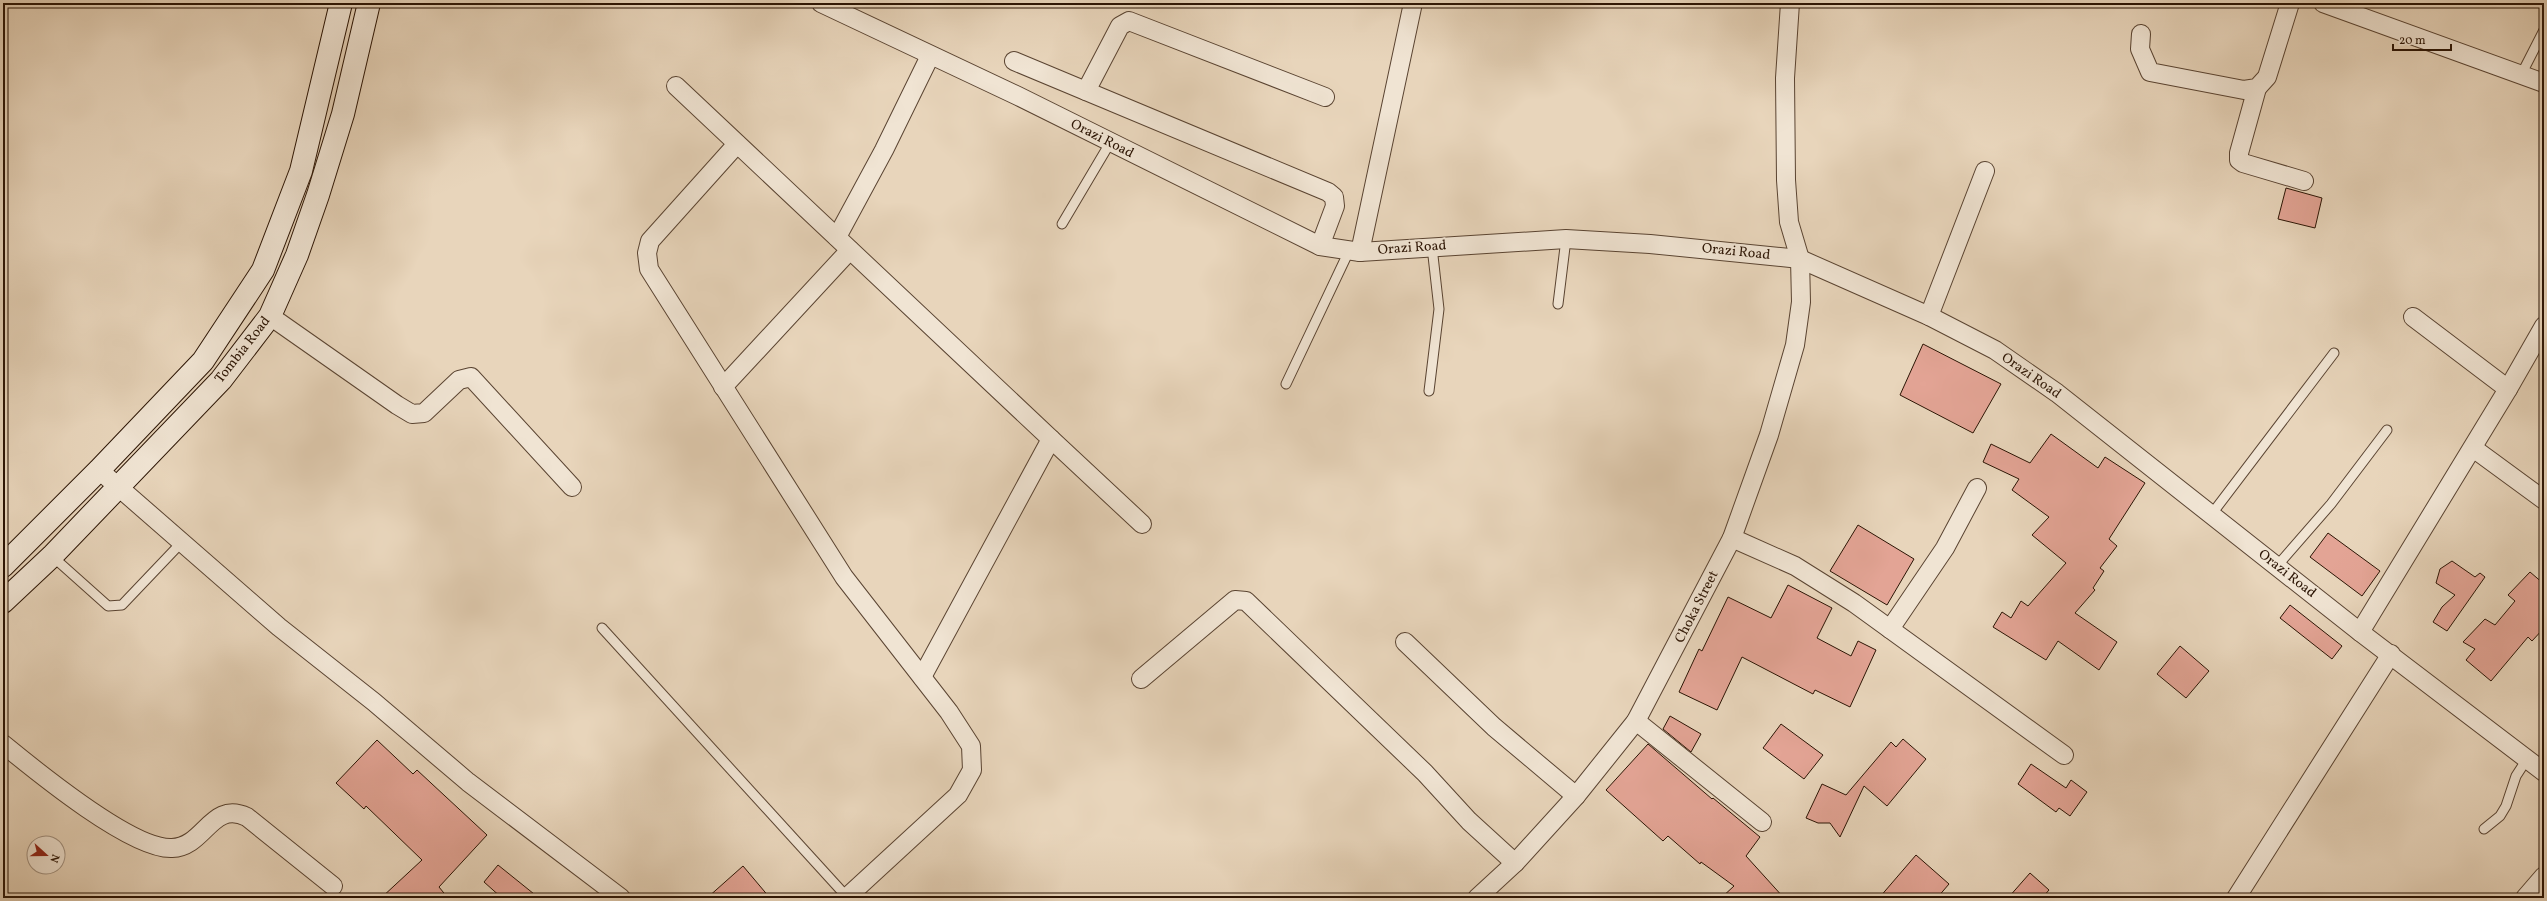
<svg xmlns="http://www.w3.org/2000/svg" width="2547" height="901" font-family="Vollkorn,serif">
  <rect width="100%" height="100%" fill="#e8d5bb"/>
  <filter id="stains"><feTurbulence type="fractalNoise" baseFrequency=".005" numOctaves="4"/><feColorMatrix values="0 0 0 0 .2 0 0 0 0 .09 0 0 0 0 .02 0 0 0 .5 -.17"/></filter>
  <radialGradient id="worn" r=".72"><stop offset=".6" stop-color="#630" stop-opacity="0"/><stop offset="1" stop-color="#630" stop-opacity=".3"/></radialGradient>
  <g fill="#e3a495" stroke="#2b1404">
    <polygon points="2286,188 2322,198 2315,228 2278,219"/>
    <polygon points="1923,344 2001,384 1973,433 1900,395"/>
    <polygon points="2051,434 2098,468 2105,457 2145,483 2109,539 2117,546 2100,568 2104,571 2093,588 2095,590 2075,613 2117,642 2099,670 2058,641 2046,660 1993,627 2002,612 2011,618 2021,601 2028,606 2066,563 2032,535 2049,517 2012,490 2019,479 1983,462 1991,444 2030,463"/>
    <polygon points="1858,525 1914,559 1887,605 1830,571"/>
    <polygon points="2328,533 2380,571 2362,596 2310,557"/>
    <polygon points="2452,561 2475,577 2480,573 2485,577 2447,631 2433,622 2442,607 2455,595 2436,583 2440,569"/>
    <polygon points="2530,572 2544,584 2544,628 2532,641 2528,637 2491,681 2466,660 2475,649 2463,642 2485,619 2495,625 2515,601 2508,595"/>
    <polygon points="1788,585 1832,608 1817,638 1851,656 1858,641 1876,650 1850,707 1815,690 1813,694 1742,657 1717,710 1679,692 1699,649 1702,651 1728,597 1771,618"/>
    <polygon points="2290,605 2342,646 2332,659 2280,618"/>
    <polygon points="2180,646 2209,671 2186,698 2157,674"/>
    <polygon points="1670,716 1701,734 1691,752 1663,729"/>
    <polygon points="1781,724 1823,755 1804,779 1763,748"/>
    <polygon points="1903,739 1926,759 1887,806 1864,786 1840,837 1830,823 1818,823 1806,818 1822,784 1846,795 1891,742 1896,747"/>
    <polygon points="377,740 413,774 417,770 487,835 439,887 448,898 381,898 422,860 366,806 364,809 336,783"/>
    <polygon points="1648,744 1712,799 1713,798 1760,837 1746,856 1784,898 1721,898 1734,886 1701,862 1700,864 1668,836 1663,841 1606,790"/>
    <polygon points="2031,764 2066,788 2071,780 2087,792 2070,816 2059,808 2056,812 2018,784"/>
    <polygon points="1916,855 1949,884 1937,898 1879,898"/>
    <polygon points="498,865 539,898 502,898 484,882"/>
    <polygon points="743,866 770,898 707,898"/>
    <polygon points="2030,873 2049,890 2042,898 2008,898"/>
  </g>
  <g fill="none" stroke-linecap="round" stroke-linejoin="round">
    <g stroke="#5a4432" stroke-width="11">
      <g id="lane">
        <polyline points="2521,75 2544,30"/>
        <polyline points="1062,224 1110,143"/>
        <polyline points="1558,304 1566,239"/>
        <polyline points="1286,384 1349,251"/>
        <polyline points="1429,391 1439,309 1432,247"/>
        <polyline points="2211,515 2334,353"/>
        <polyline points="52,556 108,606 122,605 182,542"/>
        <polyline points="2277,566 2331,504 2387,430"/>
        <polyline points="602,628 847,897"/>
        <polyline points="2484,829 2500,816 2506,806 2516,776 2527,759"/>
      </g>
    </g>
    <g stroke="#5a4432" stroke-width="20">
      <g id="street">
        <polyline points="821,3 1018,96 1320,246 1360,252 1566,239 1650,244 1800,259 1929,316 1995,350 2057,393 2360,632 2544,772"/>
        <polyline points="2323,3 2544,83"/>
        <polyline points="2141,34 2140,49 2150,72 2244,90 2257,88 2267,77 2290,3"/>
        <polyline points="1014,61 1328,192 1334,197 1335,206 1320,246"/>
        <polyline points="676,86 1051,439 922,677"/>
        <polyline points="2257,88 2239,153 2239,160 2243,163 2304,181"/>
        <polyline points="1086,91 1120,26 1129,21 1325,97"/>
        <polyline points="737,144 650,241 647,253 649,269 844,577 949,712 971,746 972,770 958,795 846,898"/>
        <polyline points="837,237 884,150 930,56"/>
        <polyline points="1360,252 1413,3"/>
        <polyline points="270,316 397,405 412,414 424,413 459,380 471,377 572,487"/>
        <polyline points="1929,316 1985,171"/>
        <polyline points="2413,317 2508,389"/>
        <polyline points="723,387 850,250"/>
        <polyline points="1051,439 1142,524"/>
        <polyline points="2473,448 2544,500"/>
        <polyline points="99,470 279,627 374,702 468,782 621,898"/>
        <polyline points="1732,538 1795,566 1854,603 2064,755"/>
        <polyline points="1890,629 1945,548 1977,488"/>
        <polyline points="2360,632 2508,389 2544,326"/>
        <polyline points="1405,642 1494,727 1576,796"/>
        <polyline points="1141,679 1235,600 1246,601 1425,773 1469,821 1515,863"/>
        <polyline points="1636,721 1762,822"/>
        <path d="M3,744C36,771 132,850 172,848C205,847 211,800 247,817L333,886"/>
        <polyline points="1477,898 1515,863 1576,796 1636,721 1732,538 1769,435 1795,345 1801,302 1800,259 1789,222 1786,180 1785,78 1790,3"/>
        <polyline points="2236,898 2391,654"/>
        <polyline points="2525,898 2544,876"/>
      </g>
    </g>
    <g stroke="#2b1404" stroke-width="24">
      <g id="secondary">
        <polyline points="3,566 99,470 203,361 263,270 301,171 341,3"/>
        <polyline points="3,602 52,556 221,380 270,316 297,255 318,195 343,114 369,3"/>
      </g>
    </g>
    <use href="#lane" stroke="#f0e4d3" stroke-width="9"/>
    <use href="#street" stroke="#f0e4d3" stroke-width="18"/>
    <use href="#secondary" stroke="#f0e4d3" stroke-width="22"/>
  </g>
  <g text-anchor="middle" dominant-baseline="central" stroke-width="4" stroke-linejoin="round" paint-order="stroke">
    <g font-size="14" fill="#2b1404" stroke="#f0e4d3">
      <text transform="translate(1102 139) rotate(27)">Orazi Road</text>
      <text transform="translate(1412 248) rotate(-4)">Orazi Road</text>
      <text transform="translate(1736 252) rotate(6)">Orazi Road</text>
      <text transform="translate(243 350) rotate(-52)">Tombia Road</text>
      <text transform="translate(2031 376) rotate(35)">Orazi Road</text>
      <text transform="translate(2287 574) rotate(38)">Orazi Road</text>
      <text transform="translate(1697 607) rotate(-63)">Choka Street</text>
    </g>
  </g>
  <rect width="2547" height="901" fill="none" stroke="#e8d5bb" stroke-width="16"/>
  <rect x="4" y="4" width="2539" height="893" fill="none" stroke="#2b1404" stroke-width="2"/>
  <rect x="8" y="8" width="2531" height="885" fill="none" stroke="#2b1404"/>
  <g transform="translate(46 855) rotate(111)"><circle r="19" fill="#f0e4d3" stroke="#a19180"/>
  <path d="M0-3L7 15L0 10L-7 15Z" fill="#8f2418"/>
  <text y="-6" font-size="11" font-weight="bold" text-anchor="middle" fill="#2b1404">N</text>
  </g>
  <path d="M2393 44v6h58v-6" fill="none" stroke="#2b1404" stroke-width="2"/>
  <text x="2399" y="44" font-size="12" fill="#2b1404" stroke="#f0e4d3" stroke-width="3" paint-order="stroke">20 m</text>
  <rect width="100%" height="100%" filter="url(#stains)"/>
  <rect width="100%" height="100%" fill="url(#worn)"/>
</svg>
